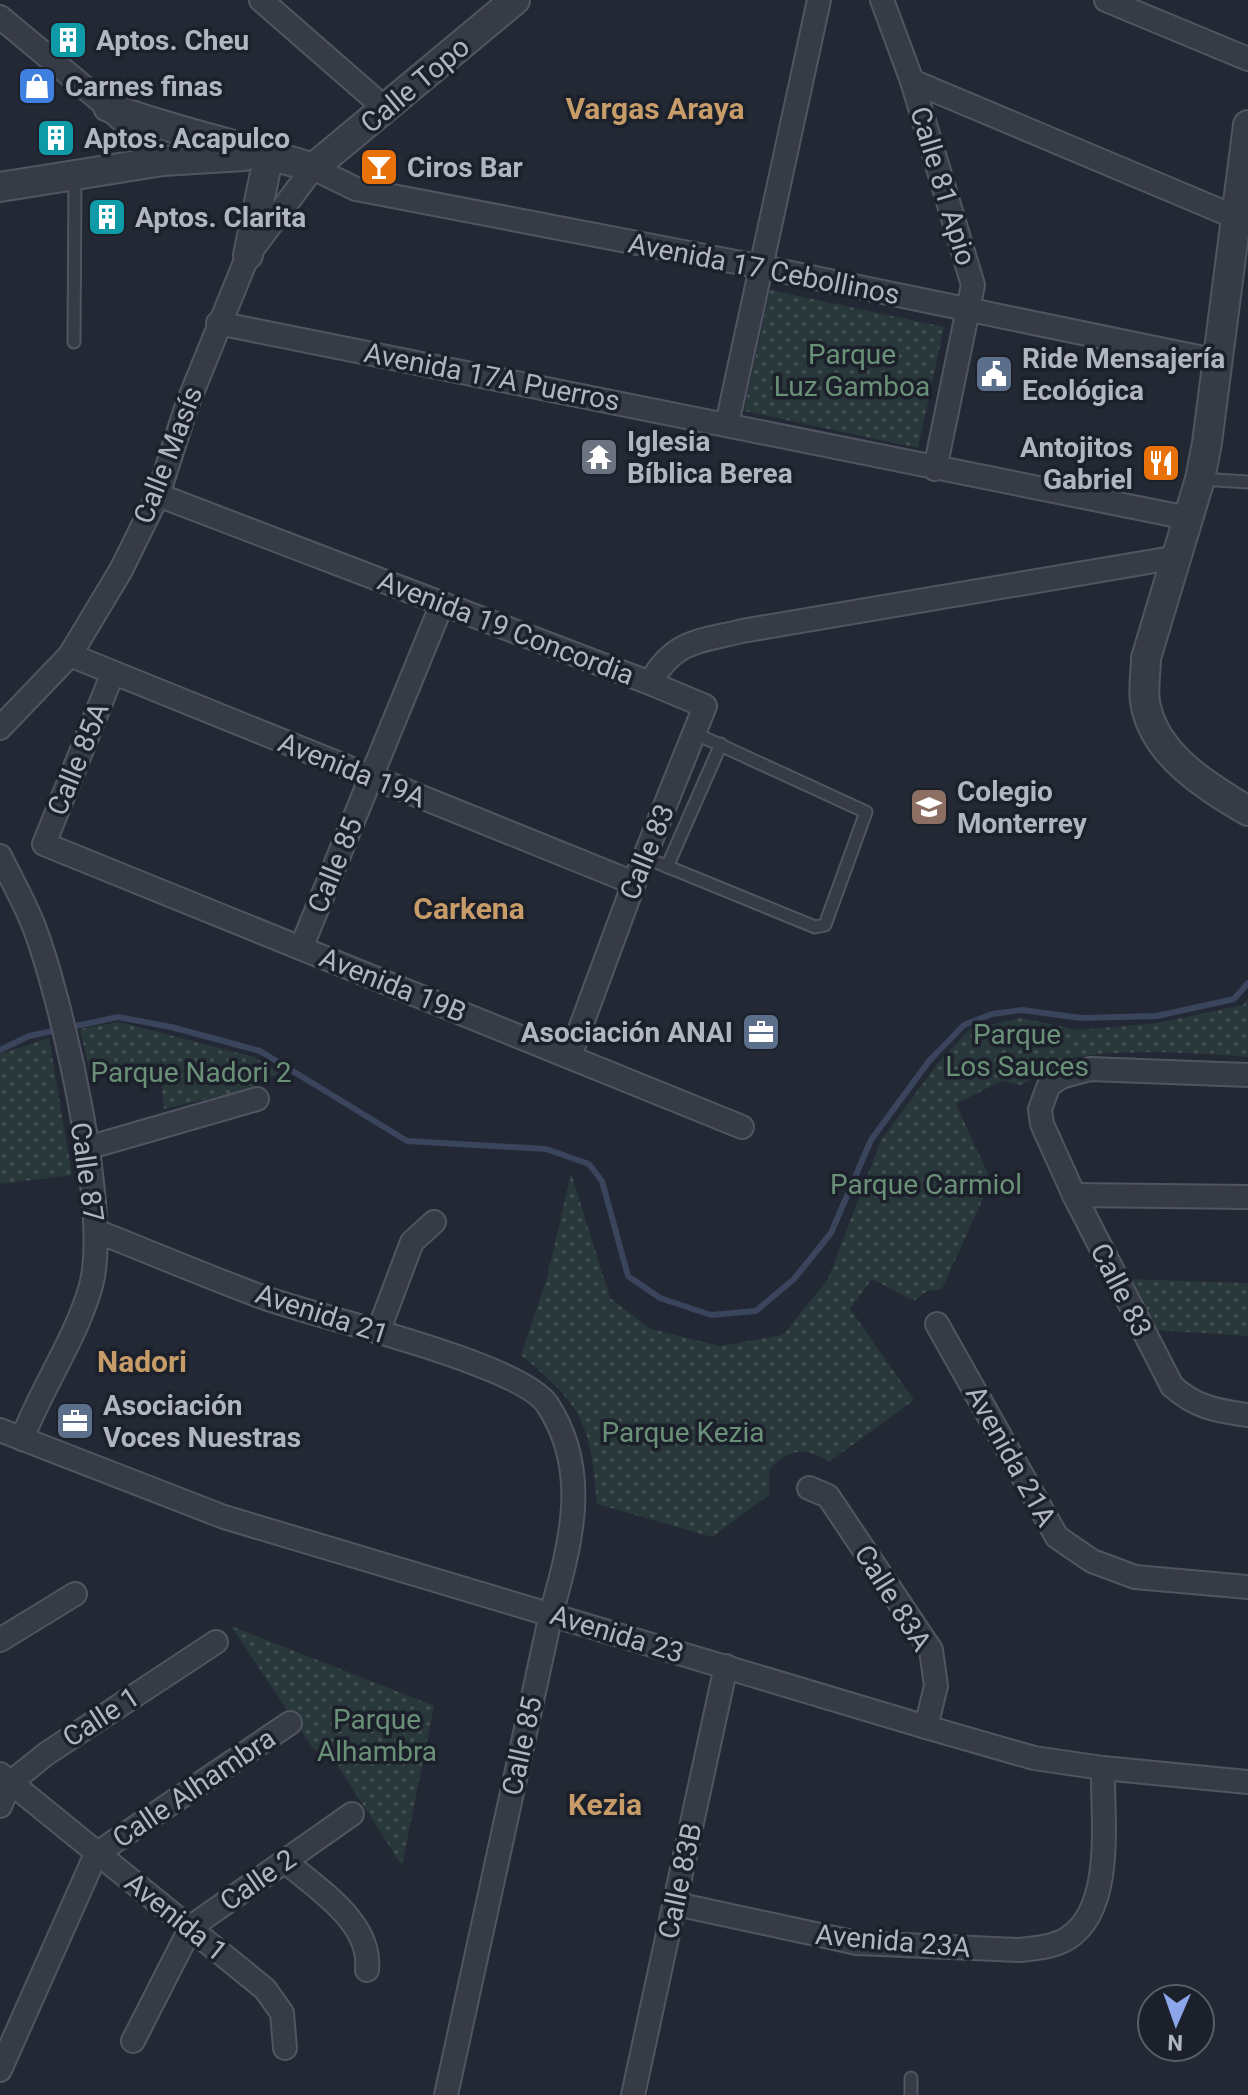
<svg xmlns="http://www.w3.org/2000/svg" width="1248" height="2095" font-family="Roboto,sans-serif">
  <defs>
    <pattern id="park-dots" width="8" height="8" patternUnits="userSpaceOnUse" patternTransform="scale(2)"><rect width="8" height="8" fill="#29383a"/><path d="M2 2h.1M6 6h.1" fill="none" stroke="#465355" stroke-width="1.8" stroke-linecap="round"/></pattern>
  </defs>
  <rect width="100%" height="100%" fill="#232835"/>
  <g fill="url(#park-dots)">
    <polygon points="770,290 944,327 918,448 744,411"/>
    <path d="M1248,999V1057C1201,1053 1095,1046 1053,1064C1042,1069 1032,1079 1022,1085L1001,1081L956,1104L991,1181L942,1289L927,1291L914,1301L872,1279L850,1309L914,1400L829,1462C806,1446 788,1449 769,1470L770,1494L712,1537L597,1504C591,1424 583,1406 521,1355L547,1278L571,1173L610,1298L651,1329L720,1346L783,1335L828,1279L881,1140L939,1062L970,1029L1021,1018L1078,1030L1158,1023L1243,1005Z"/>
    <polygon points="119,1022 254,1057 279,1073 249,1089 164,1109 160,1069 91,1077 80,1029"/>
    <polygon points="49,1038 72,1175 0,1184 0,1054"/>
    <polygon points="1126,1279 1248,1283 1248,1336 1154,1330"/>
    <polygon points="231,1626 434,1706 402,1866 335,1761 314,1750"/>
  </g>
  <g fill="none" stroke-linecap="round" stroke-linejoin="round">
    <polyline stroke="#3a445d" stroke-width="6" points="0,1050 29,1036 118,1017 171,1027 260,1051 407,1141 546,1149 589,1164 602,1181 628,1276 660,1298 711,1315 756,1311 794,1279 831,1233 871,1140 929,1061 964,1025 992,1014 1022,1010 1081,1018 1157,1016 1234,999 1248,983"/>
    <g stroke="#515561" stroke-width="15">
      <g id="service">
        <polyline points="74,342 75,176"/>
        <polyline points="1201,479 1248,482"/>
        <polyline points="644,857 815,927 825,925 866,812 694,733"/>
        <polyline points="667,867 721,744"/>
        <polyline points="911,2095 911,2078"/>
      </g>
    </g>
    <g stroke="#515561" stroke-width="26">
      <g id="minor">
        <polyline points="261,0 387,110"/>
        <polyline points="882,0 912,81 973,285 935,469"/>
        <polyline points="1106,0 1248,59"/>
        <polyline points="0,17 108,107 163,161"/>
        <polyline points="912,81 1235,217"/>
        <polyline points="218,323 1188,518"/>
        <polyline points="727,424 819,0"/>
        <path d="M158,495L650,683C674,640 698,642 742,631L1178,557"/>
        <polyline points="70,655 634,883"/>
        <polyline points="112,675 44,844 742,1127"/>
        <polyline points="0,728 70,655 121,570 158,495 187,405 248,255 313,168 356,189 762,267 1218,361"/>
        <path d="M0,856C12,881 27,906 36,932C63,1006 112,1218 90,1289C75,1340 41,1389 22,1439"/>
        <polyline points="301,948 442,604"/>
        <polyline points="570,1056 634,883 705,706 650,683"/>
        <path d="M1248,1075L1090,1069L1061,1077L1049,1085L1040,1109L1042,1124L1074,1195L1172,1386C1195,1407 1217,1411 1248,1415"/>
        <polyline points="87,1148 257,1099"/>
        <polyline points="1074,1195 1248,1197"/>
        <path d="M96,1231C152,1253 208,1277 265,1298C321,1318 518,1363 547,1404C591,1470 571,1543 551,1614L446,2095"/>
        <polyline points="937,1324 1057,1537 1092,1561 1135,1577 1248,1587"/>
        <polyline points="378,1332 412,1242 434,1222"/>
        <polyline points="0,1430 224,1517 926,1727 1034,1758 1103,1768 1248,1782"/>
        <polyline points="809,1488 828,1496 931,1650 936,1686 926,1727"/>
        <polyline points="0,1640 75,1594"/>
        <polyline points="0,1774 265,1989 282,2013 285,2048"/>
        <polyline points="0,1806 10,1783 46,1754 216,1642"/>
        <path d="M285,1861C318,1890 372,1922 367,1970"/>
        <path d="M676,1904L857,1943L1020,1950C1036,1948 1054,1947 1068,1938C1115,1908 1102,1818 1103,1768"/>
        <polyline points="133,2041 191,1927 352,1814"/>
        <polyline points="0,2070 96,1854 290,1723"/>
        <polyline points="633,2095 726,1666"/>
      </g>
    </g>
    <g stroke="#515561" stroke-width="32">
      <g id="tertiary">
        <path d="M108,107C175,132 245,146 313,168L515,0"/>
        <path d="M1248,125L1207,443L1200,479L1146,658C1146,673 1142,692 1146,707C1157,757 1208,787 1248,811"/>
        <polyline points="0,187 163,161 244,156"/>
        <polyline points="248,255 269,154"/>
      </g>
    </g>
    <use href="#service" stroke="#363b46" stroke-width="11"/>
    <use href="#minor" stroke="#363b46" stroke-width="22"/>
    <use href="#tertiary" stroke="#363b46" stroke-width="28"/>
  </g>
  <defs>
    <g id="building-square" transform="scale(2)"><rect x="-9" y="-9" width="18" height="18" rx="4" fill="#0f9aa8" stroke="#1b202b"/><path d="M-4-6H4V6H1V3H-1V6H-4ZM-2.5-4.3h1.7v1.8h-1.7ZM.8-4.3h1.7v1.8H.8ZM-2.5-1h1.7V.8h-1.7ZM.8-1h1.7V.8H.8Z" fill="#fff"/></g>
    <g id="shop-square" transform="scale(2)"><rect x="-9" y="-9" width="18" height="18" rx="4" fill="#3f7fe0" stroke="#1b202b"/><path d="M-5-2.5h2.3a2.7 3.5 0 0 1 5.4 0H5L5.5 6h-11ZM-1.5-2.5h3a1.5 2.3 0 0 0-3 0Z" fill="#fff"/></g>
    <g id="bar-square" transform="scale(2)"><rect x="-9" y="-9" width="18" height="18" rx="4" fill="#e8710a" stroke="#1b202b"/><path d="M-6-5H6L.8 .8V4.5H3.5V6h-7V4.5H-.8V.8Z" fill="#fff"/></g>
    <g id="civic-square" transform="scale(2)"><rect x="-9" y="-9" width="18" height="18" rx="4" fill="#5c6f8a" stroke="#1b202b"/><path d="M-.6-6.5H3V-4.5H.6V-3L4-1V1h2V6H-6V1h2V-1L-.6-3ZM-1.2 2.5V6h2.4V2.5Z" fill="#fff"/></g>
    <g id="temple-square" transform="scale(2)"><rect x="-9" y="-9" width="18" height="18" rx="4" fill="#6b7280" stroke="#1b202b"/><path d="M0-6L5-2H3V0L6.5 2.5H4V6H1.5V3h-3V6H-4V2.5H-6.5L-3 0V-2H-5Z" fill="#fff"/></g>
    <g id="restaurant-square" transform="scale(2)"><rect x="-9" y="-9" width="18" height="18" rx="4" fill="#e8710a" stroke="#1b202b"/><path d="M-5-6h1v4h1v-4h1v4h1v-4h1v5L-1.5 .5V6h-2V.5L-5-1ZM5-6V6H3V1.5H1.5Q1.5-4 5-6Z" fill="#fff"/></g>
    <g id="school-square" transform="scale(2)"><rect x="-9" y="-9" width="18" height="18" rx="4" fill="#8d6e63" stroke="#1b202b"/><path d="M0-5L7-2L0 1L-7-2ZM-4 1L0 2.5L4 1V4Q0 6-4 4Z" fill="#fff"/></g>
    <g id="office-square" transform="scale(2)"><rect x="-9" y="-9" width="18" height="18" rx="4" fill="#5c6f8a" stroke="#1b202b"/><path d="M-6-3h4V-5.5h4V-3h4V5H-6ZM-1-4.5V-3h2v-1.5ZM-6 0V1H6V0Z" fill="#fff"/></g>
  </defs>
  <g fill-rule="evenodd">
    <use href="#building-square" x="68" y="40"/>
    <use href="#shop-square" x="37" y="86"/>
    <use href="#building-square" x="56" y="138"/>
    <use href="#bar-square" x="379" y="167"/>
    <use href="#building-square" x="107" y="217"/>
    <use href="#civic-square" x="994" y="374"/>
    <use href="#temple-square" x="599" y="457"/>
    <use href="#restaurant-square" x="1161" y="463"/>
    <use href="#school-square" x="929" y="807"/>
    <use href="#office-square" x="761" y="1032"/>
    <use href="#office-square" x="75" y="1421"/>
  </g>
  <g text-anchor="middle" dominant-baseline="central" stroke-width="7" stroke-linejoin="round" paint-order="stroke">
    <g font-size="28" font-weight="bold" fill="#b1b5c2" stroke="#1b202b" text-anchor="start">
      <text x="96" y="40">Aptos. Cheu</text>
      <text x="65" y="86">Carnes finas</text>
      <text x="84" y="138">Aptos. Acapulco</text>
      <text x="407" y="167">Ciros Bar</text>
      <text x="135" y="217">Aptos. Clarita</text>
      <text x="1022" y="358">Ride Mensajería<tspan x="1022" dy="32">Ecológica</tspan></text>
      <text x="627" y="441">Iglesia<tspan x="627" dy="32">Bíblica Berea</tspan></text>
      <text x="1133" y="447" text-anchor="end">Antojitos<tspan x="1133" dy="32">Gabriel</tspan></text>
      <text x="957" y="791">Colegio<tspan x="957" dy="32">Monterrey</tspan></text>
      <text x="733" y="1032" text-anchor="end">Asociación ANAI</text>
      <text x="103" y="1405">Asociación<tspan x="103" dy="32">Voces Nuestras</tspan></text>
    </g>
    <g font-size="28" fill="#b1b5c2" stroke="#1b202b">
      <text transform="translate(415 85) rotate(-40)">Calle Topo</text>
      <text transform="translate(943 186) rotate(73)">Calle 81 Apio</text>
      <text transform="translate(764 269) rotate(11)">Avenida 17 Cebollinos</text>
      <text transform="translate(492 377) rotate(11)">Avenida 17A Puerros</text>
      <text transform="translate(168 455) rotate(-69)">Calle Masís</text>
      <text transform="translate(506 628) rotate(21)">Avenida 19 Concordia</text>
      <text transform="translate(78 759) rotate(-68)">Calle 85A</text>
      <text transform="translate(352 770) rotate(22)">Avenida 19A</text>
      <text transform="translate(647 852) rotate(-68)">Calle 83</text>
      <text transform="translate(335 865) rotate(-68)">Calle 85</text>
      <text transform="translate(393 985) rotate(22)">Avenida 19B</text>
      <text transform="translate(87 1172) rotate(82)">Calle 87</text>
      <text transform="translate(1121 1290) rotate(63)">Calle 83</text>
      <text transform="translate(322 1314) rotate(18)">Avenida 21</text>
      <text transform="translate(1011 1456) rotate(61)">Avenida 21A</text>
      <text transform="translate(893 1598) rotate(58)">Calle 83A</text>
      <text transform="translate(617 1634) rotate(17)">Avenida 23</text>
      <text transform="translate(101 1717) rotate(-33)">Calle 1</text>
      <text transform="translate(522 1746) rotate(-78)">Calle 85</text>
      <text transform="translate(194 1788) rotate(-34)">Calle Alhambra</text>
      <text transform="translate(258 1880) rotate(-35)">Calle 2</text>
      <text transform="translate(680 1881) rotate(-78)">Calle 83B</text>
      <text transform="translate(176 1917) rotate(39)">Avenida 1</text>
      <text transform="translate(893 1941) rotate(5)">Avenida 23A</text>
    </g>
    <g font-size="28" fill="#6b9078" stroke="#1b202b">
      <text x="852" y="354">Parque<tspan x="852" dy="32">Luz Gamboa</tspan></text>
      <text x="1017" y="1034">Parque<tspan x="1017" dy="32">Los Sauces</tspan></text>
      <text x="191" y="1072">Parque Nadori 2</text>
      <text x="926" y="1184">Parque Carmiol</text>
      <text x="683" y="1432">Parque Kezia</text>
      <text x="377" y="1719">Parque<tspan x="377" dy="32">Alhambra</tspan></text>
    </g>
    <g font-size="30" font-weight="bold" fill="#c79c68" stroke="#1b202b">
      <text x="655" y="108">Vargas Araya</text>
      <text x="469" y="908">Carkena</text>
      <text x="142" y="1361">Nadori</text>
      <text x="605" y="1804">Kezia</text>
    </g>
  </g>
  <g transform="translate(1176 2023) rotate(182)"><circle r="38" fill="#1b202b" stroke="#575c67" stroke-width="2"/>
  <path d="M0-6L14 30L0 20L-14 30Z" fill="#8da6eb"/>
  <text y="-12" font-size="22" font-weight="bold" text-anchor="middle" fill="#b1b5c2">N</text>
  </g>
</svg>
